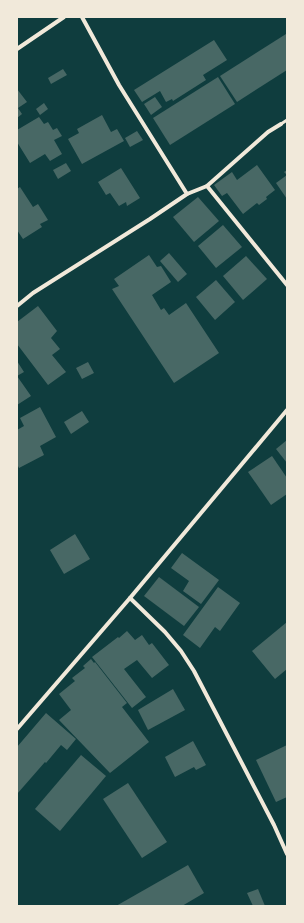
<svg xmlns="http://www.w3.org/2000/svg" width="304" height="923" font-family="Montserrat,sans-serif">
  <rect width="100%" height="100%" fill="#0f3d3e"/>
  <g fill="#486865">
    <polygon points="286,34 287,70 237,102 220,76"/>
    <polygon points="214,40 227,60 203,75 206,80 173,101 172,99 166,102 160,91 142,102 134,90"/>
    <polygon points="63,69 67,75 51,84 48,78"/>
    <polygon points="218,77 235,104 170,145 153,118"/>
    <polygon points="17,89 27,102 18,108 22,114 17,118"/>
    <polygon points="155,97 162,107 151,115 144,104"/>
    <polygon points="44,103 48,109 40,115 36,109"/>
    <polygon points="102,115 111,132 117,129 124,141 82,164 68,139 79,133 77,129"/>
    <polygon points="39,117 44,124 48,122 53,130 57,128 62,136 54,140 62,154 50,161 45,154 30,163 17,142 17,130"/>
    <polygon points="137,131 143,140 130,147 125,138"/>
    <polygon points="66,163 71,171 58,179 53,170"/>
    <polygon points="257,165 275,190 266,197 267,199 259,205 257,203 243,214 227,193 222,196 214,185 232,172 237,180"/>
    <polygon points="121,168 140,198 127,206 126,202 119,206 110,193 106,195 98,182"/>
    <polygon points="287,170 287,199 276,183 287,175 284,172"/>
    <polygon points="20,187 33,207 38,204 48,220 40,224 42,227 23,239 17,230 17,189"/>
    <polygon points="198,197 219,221 194,242 173,217"/>
    <polygon points="223,225 242,247 216,268 198,246"/>
    <polygon points="169,253 187,274 178,282 160,261"/>
    <polygon points="149,255 157,267 161,266 171,282 152,295 161,310 164,308 169,315 186,303 219,353 174,383 112,289 119,286 114,279"/>
    <polygon points="246,256 267,279 243,300 223,276"/>
    <polygon points="216,280 235,302 215,320 196,297"/>
    <polygon points="38,306 57,331 51,338 60,349 52,355 66,372 48,385 17,344 17,322"/>
    <polygon points="17,361 24,372 17,376 31,396 17,405"/>
    <polygon points="88,362 94,373 82,379 76,368"/>
    <polygon points="40,407 56,437 40,446 44,455 19,468 17,464 17,430 24,426 20,418"/>
    <polygon points="82,411 89,422 71,434 64,422"/>
    <polygon points="287,440 287,463 276,449"/>
    <polygon points="272,456 287,478 287,494 271,505 248,472"/>
    <polygon points="75,534 90,559 64,574 50,550"/>
    <polygon points="182,553 219,580 201,604 183,591 189,581 171,568"/>
    <polygon points="159,577 199,607 184,626 144,596"/>
    <polygon points="218,587 240,603 220,631 215,627 200,648 183,635"/>
    <polygon points="287,622 287,669 275,679 252,651"/>
    <polygon points="127,631 135,640 142,635 149,645 152,643 169,665 152,678 137,660 124,669 146,697 132,708 92,657 118,637 119,638"/>
    <polygon points="91,659 94,663 95,662 127,703 122,707 149,742 110,773 59,720 71,710 59,694 75,681 72,678 85,668 83,666"/>
    <polygon points="173,689 185,710 148,730 138,710"/>
    <polygon points="46,713 76,739 67,750 61,745 46,763 45,762 17,794 17,747"/>
    <polygon points="193,741 206,765 196,770 194,767 175,777 165,757"/>
    <polygon points="287,745 287,797 276,802 256,760"/>
    <polygon points="81,755 106,776 60,831 35,809"/>
    <polygon points="128,783 167,842 142,858 103,799"/>
    <polygon points="188,865 204,893 182,906 116,906"/>
    <polygon points="258,889 265,906 253,906 247,893"/>
  </g>
  <g fill="none" stroke-linecap="round" stroke-linejoin="round">
    <polyline stroke="#f1e9da" stroke-width="3" points="281,124 287,120"/>
    <g stroke="#f1e9da" stroke-width="4">
      <polyline points="17,49 64,17"/>
      <polyline points="207,186 287,285"/>
      <polyline points="187,194 207,186 268,132 281,124"/>
      <polyline points="17,306 33,293 150,219 187,194 119,85 82,17"/>
      <polyline points="130,598 287,410"/>
      <polyline points="17,729 130,598 165,632 181,651 194,671 274,825 287,854"/>
    </g>
  </g>
  <rect width="304" height="923" fill="none" stroke="#f1e9da" stroke-width="36"/>
</svg>
